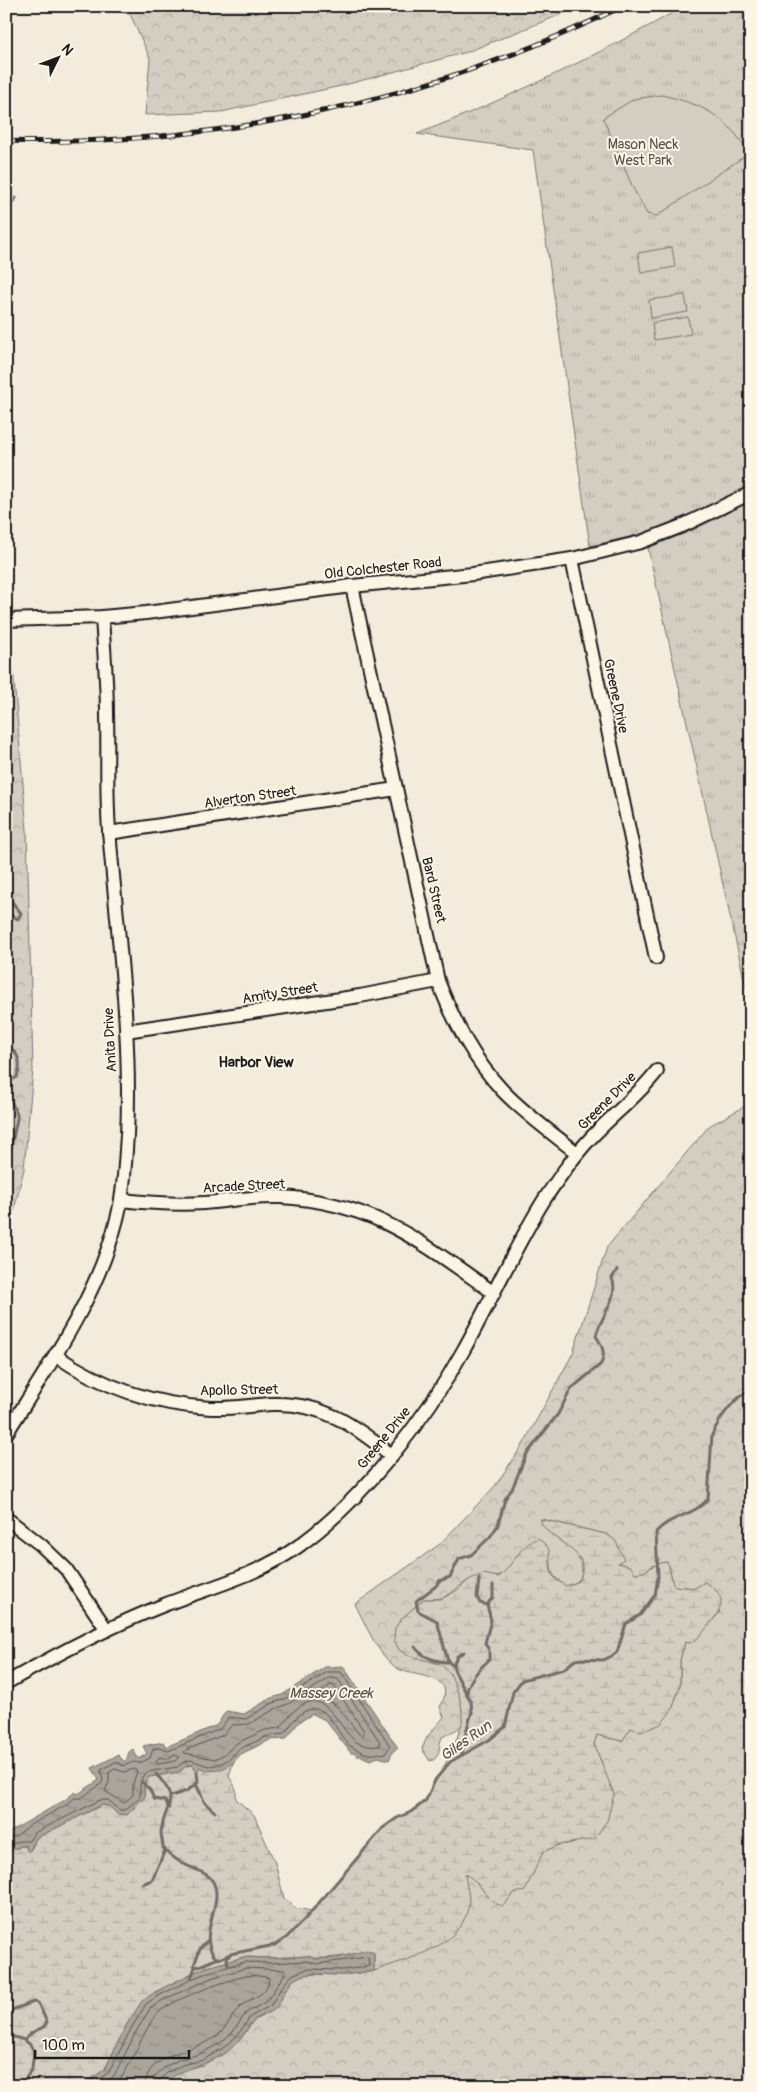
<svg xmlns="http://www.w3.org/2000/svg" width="757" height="2092" font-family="Pangolin,sans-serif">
  <defs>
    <pattern id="grass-tufts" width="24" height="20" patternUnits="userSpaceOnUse" patternTransform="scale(1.25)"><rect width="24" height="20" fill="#d3cec1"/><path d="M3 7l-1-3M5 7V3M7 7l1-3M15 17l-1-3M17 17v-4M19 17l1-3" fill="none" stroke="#b5b0a5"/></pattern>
    <pattern id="forest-crowns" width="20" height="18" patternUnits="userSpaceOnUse" patternTransform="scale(1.25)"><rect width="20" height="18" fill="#d3cec1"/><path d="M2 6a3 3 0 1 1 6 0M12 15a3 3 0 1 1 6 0" fill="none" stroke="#b5b0a5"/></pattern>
    <pattern id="wetland-marsh" width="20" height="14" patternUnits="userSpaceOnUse" patternTransform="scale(1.25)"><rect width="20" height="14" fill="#d3cec1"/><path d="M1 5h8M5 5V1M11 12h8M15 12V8" fill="none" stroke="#b5b0a5"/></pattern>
    <pattern id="water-ripples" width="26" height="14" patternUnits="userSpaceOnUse" patternTransform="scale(1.25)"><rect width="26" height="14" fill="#aaa59b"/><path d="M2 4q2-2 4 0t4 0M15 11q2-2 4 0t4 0" fill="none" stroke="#8a867e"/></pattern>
  </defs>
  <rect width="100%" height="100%" fill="#f3ecdd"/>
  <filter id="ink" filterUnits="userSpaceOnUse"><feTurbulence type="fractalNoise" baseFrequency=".02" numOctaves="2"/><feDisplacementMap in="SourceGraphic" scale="10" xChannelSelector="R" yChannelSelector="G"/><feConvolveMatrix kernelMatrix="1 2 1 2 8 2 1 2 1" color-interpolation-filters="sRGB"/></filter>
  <g filter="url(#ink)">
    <g fill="url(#grass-tufts)" stroke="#78756e">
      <path d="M685,6H751V485L672,524L646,533L590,546L533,150L417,134C510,98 598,55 685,6Z"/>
      <polygon points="751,501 751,1010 648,548 693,530"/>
    </g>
    <g fill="url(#forest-crowns)" stroke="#78756e">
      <polygon points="91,6 582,6 467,52 341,86 221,112 145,115 150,58 130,14"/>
      <polygon points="6,634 10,634 27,830 33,1070 24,1169 6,1243"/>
      <path d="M751,1103V2086H162L170,2077L184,2069L204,2065L241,2039L253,2021L275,2009L285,1991L294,1979L307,1974L343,1975L374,1971L424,1952L464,1874L473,1878L486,1894L503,1906L538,1862L543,1852L558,1845L575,1843L602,1764L594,1744L597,1735L622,1741L631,1728L672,1710L680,1685V1660L685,1642L708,1626L720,1612L695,1588L674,1586C670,1579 672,1570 666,1562L652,1566L644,1573H635L618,1563L624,1558L606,1534L541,1519C547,1543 590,1547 581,1576C579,1583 572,1584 566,1586C555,1579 551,1575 551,1562L519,1553C508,1570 505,1577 484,1578C479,1579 473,1578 469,1580C448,1592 452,1600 424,1599L402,1618C407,1627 423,1656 429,1660C432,1663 437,1663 440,1664C459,1676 462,1704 463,1724L456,1730L442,1737C438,1746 441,1759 430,1761L422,1749L427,1737L444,1717L440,1707C460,1671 411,1679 395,1667C376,1652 366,1625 355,1604L440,1544L495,1486L524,1443L573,1353L607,1247L709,1126Z"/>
    </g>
    <path fill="url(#wetland-marsh)" stroke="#78756e" d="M540,1519L606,1534L615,1540L624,1559L618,1563L630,1566L635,1573C650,1573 651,1563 667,1562C672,1570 670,1579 674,1586L695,1588L705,1582C730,1597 722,1610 707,1627C702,1634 698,1639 690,1643L685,1642L680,1660V1685L672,1710L661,1724L641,1732L631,1728L622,1741L597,1735L594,1744L614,1794L607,1821L594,1839L558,1845L543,1852L525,1891L514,1893L503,1906C489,1905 481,1881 465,1874C466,1885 471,1898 468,1909C458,1949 408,1958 374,1971V1953L316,1959L308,1956L270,1958L244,1957L207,1967L155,1992L127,2024L105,2069L83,2085L6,2086V1853L21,1846L32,1848L36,1838L102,1805L109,1806L117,1814L144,1791L146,1780L149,1777L179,1772L186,1766L193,1765L197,1771L199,1767C212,1774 221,1768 233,1763L229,1776L236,1789V1799L254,1815L275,1863L284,1898L295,1908L312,1911L383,1828L397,1818L413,1811L426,1800L452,1751L462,1724V1709L459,1695L450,1673L440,1664L407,1655L399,1650L394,1640L395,1628L402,1618L424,1599H441L456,1591L470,1579L483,1574L499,1577C513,1565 520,1545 538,1538C556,1552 547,1554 551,1571C552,1578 560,1582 566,1586C572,1584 579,1583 581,1576C590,1548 547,1542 540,1519Z"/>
    <g fill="#d3cec1" stroke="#78756e">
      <path d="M662,95C704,105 725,115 749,153L657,216L647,214L633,188L603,118L634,99Z"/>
      <polygon points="672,247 675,267 641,273 638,253"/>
      <polygon points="685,295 688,312 651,318 649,300"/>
      <polygon points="688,317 691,334 654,340 652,323"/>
    </g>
    <g fill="url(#water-ripples)" stroke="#716e68">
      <polygon points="343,1666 398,1748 393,1751 389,1760 378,1757 370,1760 361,1756 357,1756 357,1753 351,1753 325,1720 313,1714 299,1722 286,1739 270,1740 241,1754 233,1763 220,1770 206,1771 200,1767 197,1772 193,1765 186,1766 179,1772 149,1777 144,1786 145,1797 127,1815 117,1814 109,1806 102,1805 36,1838 30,1851 27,1851 26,1846 23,1845 6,1853 6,1834 65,1800 75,1792 78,1794 99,1780 92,1768 118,1755 124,1761 126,1761 129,1752 133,1749 138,1759 147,1754 143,1746 163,1742 166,1747 217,1725 226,1711 244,1714 271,1698 282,1695 325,1667"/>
      <path d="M367,1950L374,1953V1971C364,1972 354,1974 344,1975C328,1976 309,1970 295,1979C285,1986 283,1999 276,2008C271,2014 259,2015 253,2021C243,2032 240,2043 225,2053C204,2067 179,2067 162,2086H82L105,2069L127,2024L142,2001L155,1992L192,1973L207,1967L244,1957L270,1958L308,1956L316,1959L337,1958Z"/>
    </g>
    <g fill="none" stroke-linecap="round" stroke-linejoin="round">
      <g stroke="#55534f" stroke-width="1">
        <path d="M330,1678L338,1679L380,1742V1746C371,1747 361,1746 354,1740C335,1723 324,1682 292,1713C287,1717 284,1724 280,1728L265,1730L237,1743L225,1754L215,1759L184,1753L186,1750L223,1735L232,1725L249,1724L275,1709L288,1704Z"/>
        <polygon points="331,1685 334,1686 364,1731 363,1735 359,1734 338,1707 320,1695 321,1692"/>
        <polygon points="175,1755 179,1757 175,1761 159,1764 156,1762 159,1757 169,1759"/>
        <polygon points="115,1769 124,1772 134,1769 137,1771 133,1784 133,1795 124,1803 105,1791 109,1782 109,1773"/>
        <path d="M6,1838L16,1836L30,1825L68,1804L74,1798H81L101,1784L103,1780L101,1770L115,1762L124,1766L133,1762L140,1763L150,1758L153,1749L159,1748L168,1751L220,1729L229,1717L246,1719L273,1703L285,1699L327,1672H341L390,1746L385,1754C377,1752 376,1755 370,1754C366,1754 355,1749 352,1747C334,1735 328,1692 298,1716C292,1721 289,1729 283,1734L268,1736L239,1749L230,1759L217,1765L208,1766L191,1760L184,1762L177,1767L147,1772L142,1777L140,1784V1797L125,1810H120L108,1800H100L34,1833L29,1841H19L6,1847"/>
        <polyline points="91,2086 109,2072 132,2027 146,2004 158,1996 194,1978 209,1972 245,1962 270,1963 307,1961 317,1964 368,1957 369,1965 367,1967 342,1970 307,1969 292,1975 281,1988 271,2005 250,2017 237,2036 223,2048 203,2060 182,2065 168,2072 159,2081 158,2086"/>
        <polyline points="101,2086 114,2076 137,2030 150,2009 161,2001 211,1978 246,1968 285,1970 285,1973 267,2001 246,2013 233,2032 220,2043 200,2054 180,2059 165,2067 154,2077 152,2086"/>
        <path d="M114,2086C128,2075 142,2033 155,2016C166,2001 227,1980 246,1976C253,1975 263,1976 269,1978C268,1995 252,1997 241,2006C232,2015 227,2028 217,2036C196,2052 146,2052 145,2086"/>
      </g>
      <g stroke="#716e68" stroke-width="3">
        <polyline points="6,210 16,198"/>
        <polyline points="6,802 10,810 6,823"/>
        <polyline points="6,836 6,837"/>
        <polyline points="6,892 8,897 21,913 18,919 6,913"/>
        <path d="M6,1045C19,1052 22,1063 17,1077L9,1082L6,1087"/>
        <polyline points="6,1090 17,1114 17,1119 6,1172"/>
        <polyline points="6,1213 8,1226 6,1234"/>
        <polyline points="479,1579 477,1597 480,1603 487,1605"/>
        <path d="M415,1647C422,1657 436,1662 449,1662"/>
        <polyline points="453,1666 457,1656 464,1652"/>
        <path d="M467,1692C469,1679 480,1668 489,1660V1650L485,1643L491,1620L487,1605L493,1597V1585"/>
        <path d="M462,1754L466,1732L472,1712L471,1702L455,1672L453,1666L448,1661L437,1621L418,1611L416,1601L436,1586L439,1581L450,1577L459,1559L471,1555L490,1537L498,1525L505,1499L512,1489L526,1455L558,1414L571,1389L601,1364C606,1353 602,1345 596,1336C600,1317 620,1297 612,1278L617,1270"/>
        <path d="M156,1774C182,1802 165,1802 161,1832C161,1837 163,1842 163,1848C170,1855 179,1862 188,1866C196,1870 206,1872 211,1879C228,1900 195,1933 215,1957L219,1959L230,1954"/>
        <polyline points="142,1782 150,1790 154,1799 165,1801 169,1808"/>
        <polyline points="196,1784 205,1803 215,1812"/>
        <polyline points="171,1796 187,1791 198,1782 197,1772"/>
        <polyline points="142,1884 152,1880 165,1850"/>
        <polyline points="208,1940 200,1949 194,1965 197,1967 216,1959"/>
        <path d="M228,1965L227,1959L230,1954L275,1945L286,1938L305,1919L383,1828L397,1818L413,1811L426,1800L435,1780L450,1762L489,1740L505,1727L513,1692L522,1680L564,1669L575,1660L581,1659L603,1660L612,1656L617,1652L626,1624L640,1615L655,1595L658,1577L656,1532C672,1514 693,1517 708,1499L712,1435C720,1417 734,1398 751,1389"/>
        <polyline points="191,1978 195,1967"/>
        <path d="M6,2012L34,2002L38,2003L47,2022C43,2032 33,2027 25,2040"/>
        <path d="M6,2035C19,2039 28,2038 34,2051L32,2069L26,2078L24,2086"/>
        <polyline points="6,2082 11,2086"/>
      </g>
      <g stroke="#1c1c1c" stroke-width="16">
        <g id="minor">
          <polyline points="572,559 656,958"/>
          <path d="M352,586L438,981C454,1022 473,1059 503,1091C525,1114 552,1133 577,1153"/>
          <polyline points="6,620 102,617 146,613 352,586 473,574 572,559 641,542 682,526 751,493"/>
          <polyline points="109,833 396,789"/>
          <polyline points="126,1031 360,996 438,981"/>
          <path d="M121,1200C149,1203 176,1205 204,1203C229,1201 254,1196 280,1197C374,1202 421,1242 494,1293"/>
          <path d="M55,1355C102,1387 154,1405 211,1408C231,1409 252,1405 272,1404C322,1402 354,1425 391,1455"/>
          <path d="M6,1434C49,1365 97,1298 117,1219C124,1192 125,1163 127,1135C132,1033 117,931 109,830C106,791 108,753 107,715C107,682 104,650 102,617"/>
          <polyline points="6,1518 41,1545 66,1569 107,1630"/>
          <path d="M6,1683C57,1654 110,1626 164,1605C210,1587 260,1575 300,1545C363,1499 425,1420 463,1351C491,1301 514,1248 544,1200C558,1179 572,1158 589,1140C611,1116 637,1097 657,1071"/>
        </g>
      </g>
      <use href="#minor" stroke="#fcf5e5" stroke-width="12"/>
      <g stroke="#1c1c1c" stroke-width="5">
        <path id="rail" d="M6,141C218,147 433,100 623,6"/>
      </g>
      <use href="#rail" stroke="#fcf5e5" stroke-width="3" stroke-dasharray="9" stroke-linecap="butt"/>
    </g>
  </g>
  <g text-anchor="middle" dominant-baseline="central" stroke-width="4" stroke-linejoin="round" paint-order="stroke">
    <g font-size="14" fill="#53514e" stroke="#fcf5e5">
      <text x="643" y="144">Mason Neck<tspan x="643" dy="16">West Park</tspan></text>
    </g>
    <g font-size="14" fill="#1c1c1c" stroke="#fcf5e5">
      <text transform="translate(383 568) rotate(-6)">Old Colchester Road</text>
      <text transform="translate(616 696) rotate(78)">Greene Drive</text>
      <text transform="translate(250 797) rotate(-8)">Alverton Street</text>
      <text transform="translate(434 890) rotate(77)">Bard Street</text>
      <text transform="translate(280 993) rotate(-9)">Amity Street</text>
      <text transform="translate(110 1040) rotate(-93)">Anita Drive</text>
      <text transform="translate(607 1101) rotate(-45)">Greene Drive</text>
      <text transform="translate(244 1186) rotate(-3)">Arcade Street</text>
      <text transform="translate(239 1390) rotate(-1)">Apollo Street</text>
      <text transform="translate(384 1438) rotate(-51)">Greene Drive</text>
    </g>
    <g font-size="15" font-weight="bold" fill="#1c1c1c" stroke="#fcf5e5">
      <text x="256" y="1062">Harbor View</text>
    </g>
    <g font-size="15" font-style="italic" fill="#55534f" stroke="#fcf5e5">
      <text x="331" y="1693">Massey Creek</text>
      <text transform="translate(466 1741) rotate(-35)">Giles Run</text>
    </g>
  </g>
  <rect width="757" height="2092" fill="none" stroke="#fcf5e5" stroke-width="25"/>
  <rect x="12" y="12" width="732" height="2067" fill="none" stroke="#1c1c1c" stroke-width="2" filter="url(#ink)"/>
  <g transform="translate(58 58) rotate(48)" stroke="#fcf5e5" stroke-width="4" paint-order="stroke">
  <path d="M0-4L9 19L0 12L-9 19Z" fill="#1c1c1c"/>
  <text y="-8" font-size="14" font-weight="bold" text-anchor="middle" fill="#1c1c1c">N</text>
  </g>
  <path d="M35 2050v8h154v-8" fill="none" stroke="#1c1c1c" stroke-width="2.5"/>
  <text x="42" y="2050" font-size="15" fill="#1c1c1c" stroke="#fcf5e5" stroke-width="4" paint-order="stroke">100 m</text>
</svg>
